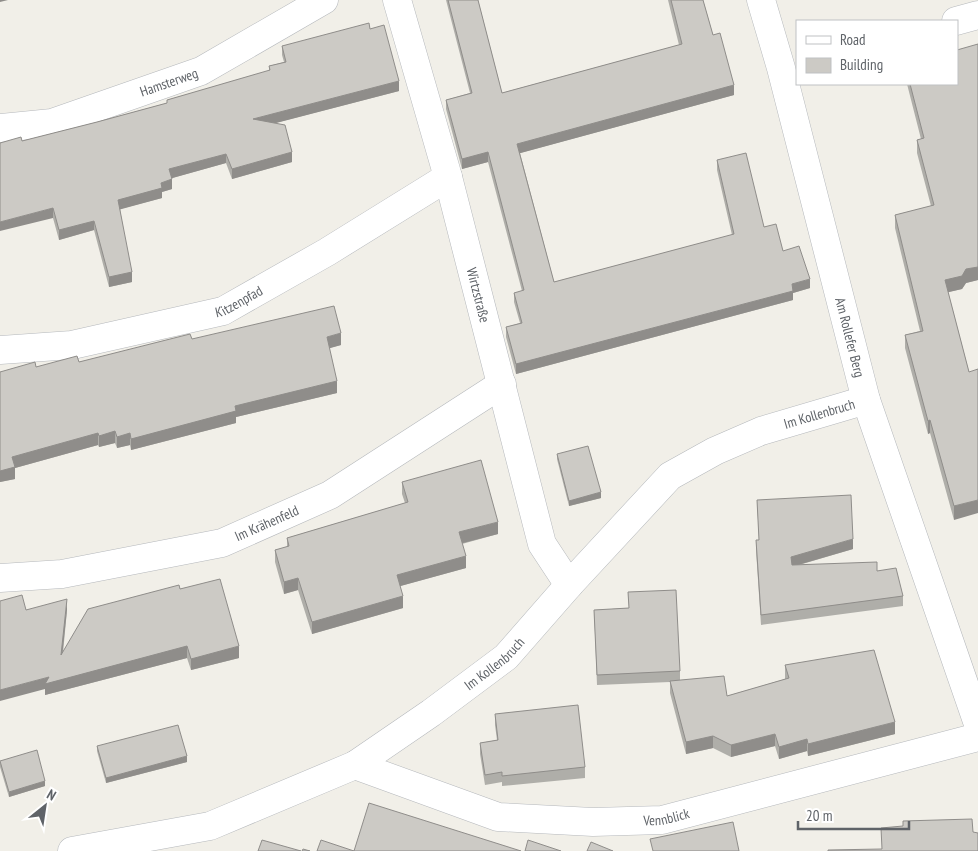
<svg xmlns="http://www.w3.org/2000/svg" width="978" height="851" font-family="'PT Sans Narrow',sans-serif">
  <rect width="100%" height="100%" fill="#f1efe8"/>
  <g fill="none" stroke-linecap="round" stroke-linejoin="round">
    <g stroke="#b5b8bc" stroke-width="29">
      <g id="street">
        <path id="s1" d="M397,0L448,177L542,544L569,585"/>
        <path id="s2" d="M761,0L781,68L866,400L978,724"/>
        <polyline points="956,21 978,15"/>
        <path id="s3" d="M0,128L52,123L201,71L324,0"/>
        <path id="s4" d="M0,350L72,345L223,311L327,252L448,177"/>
        <path id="s5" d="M0,578L62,574L222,543L330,495L502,384"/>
        <path id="s6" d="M355,765L498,817L593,822L662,820L978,737"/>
        <path id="s7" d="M72,851L210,826L355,765L431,713L506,657L569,585L670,476L715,451L761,431L866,400"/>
      </g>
    </g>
    <use href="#street" stroke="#fff" stroke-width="28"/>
  </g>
  <g fill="#afaea9">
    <polygon points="446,0 478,0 502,93 679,45 668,0 703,0 713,35 734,95 520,153 554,282 732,235 717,170 717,160 764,227 810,288 793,293 793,300 516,374 506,337 506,327 520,323 514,302 514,293 522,291 488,162 462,169 446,109 446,100 470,93"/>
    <polygon points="370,29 399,91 275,123 292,162 232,179 226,163 172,178 172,189 162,192 162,198 120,209 132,282 109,287 94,230 59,240 53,218 22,141 97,122 167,103 167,100 269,71 269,66 284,62 282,55 282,46"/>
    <polygon points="978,44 978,280 966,283 962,289 948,292 969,372 954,520 930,433 928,434 905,348 905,335 920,331 895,228 895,215 931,206 917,153 917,140 921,139 907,84 957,84"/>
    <polygon points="192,339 341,345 329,348 337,393 236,417 236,423 131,450 130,445 117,448 115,443 99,447 98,445 15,468 15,479 0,482 0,372 79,362"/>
    <polygon points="557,454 601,498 569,506 557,459"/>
    <polygon points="402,482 498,534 462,544 466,568 400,586 403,608 312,634 298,590 284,594 275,562 275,550 287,547 287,538 405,503 402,494"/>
    <polygon points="757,500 853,549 799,565 877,571 903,596 903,606 761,625 756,550 756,540 759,540"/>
    <polygon points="180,589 239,658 191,670 187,658 45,695 45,689 67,610 63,653"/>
    <polygon points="628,592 680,671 680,680 727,696 785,679 785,665 895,734 808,756 807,751 779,759 775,746 731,757 713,748 686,754 670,693 670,682 597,685 594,610 629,608"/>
    <polygon points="495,714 585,767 585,778 502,786 502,782 485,785 480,754 480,743 497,740 495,725"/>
    <polygon points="97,746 187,762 106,783 97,751"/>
    <polygon points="0,761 45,786 9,797 0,767"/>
  </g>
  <g fill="#8f8d8a">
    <polygon points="0,0 8,0 0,2"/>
    <polygon points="399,81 399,91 253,129 253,119"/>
    <polygon points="734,85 734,95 517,154 517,144"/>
    <polygon points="292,152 292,162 232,179 232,169"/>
    <polygon points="488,152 488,162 462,169 462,159"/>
    <polygon points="226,154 226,163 169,179 169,169"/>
    <polygon points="172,179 172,189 162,192 162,198 118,210 118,200"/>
    <polygon points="53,208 53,218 0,231 0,222"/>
    <polygon points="94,221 94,230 59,240 59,230"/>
    <polygon points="978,267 978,280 966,283 962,289 945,293 945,280 966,269"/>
    <polygon points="132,272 132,282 109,287 109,277"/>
    <polygon points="810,279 810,288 793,293 793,300 516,374 516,364"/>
    <polygon points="341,333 341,345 327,349 327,337"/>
    <polygon points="337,381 337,393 236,417 236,423 131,450 131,439 235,406"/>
    <polygon points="930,420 930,433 928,434 928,421"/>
    <polygon points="115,431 115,443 99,447 99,436"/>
    <polygon points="98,433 98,445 15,468 15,479 0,482 0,471 12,457"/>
    <polygon points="130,433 130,445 117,448 117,437"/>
    <polygon points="601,492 601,498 569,506 569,501"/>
    <polygon points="978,500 978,513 954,520 954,506"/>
    <polygon points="498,522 498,534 459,544 459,532"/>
    <polygon points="853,539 853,549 791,567 791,557"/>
    <polygon points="466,556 466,568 397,587 397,575"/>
    <polygon points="298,578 298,590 284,594 284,582"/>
    <polygon points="403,596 403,608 312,634 312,622"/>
    <polygon points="67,599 67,610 61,666 61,655"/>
    <polygon points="187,646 187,658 45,695 45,689 0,701 0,690 49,677"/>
    <polygon points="239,646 239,658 191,670 191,659"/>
    <polygon points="895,722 895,734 808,756 808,744"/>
    <polygon points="775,734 775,746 731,757 731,745"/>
    <polygon points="713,736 713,748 686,754 686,742"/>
    <polygon points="807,739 807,751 779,759 779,747"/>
    <polygon points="187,756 187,762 106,783 106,778"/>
    <polygon points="45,781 45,786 9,797 9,792"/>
  </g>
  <g fill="#cccac5" stroke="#8f8d8a">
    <polygon points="448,0 478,0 502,93 682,44 671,0 703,0 713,35 720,33 734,85 517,144 554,282 734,234 717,160 746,153 764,227 776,224 783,251 799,246 810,279 792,284 793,291 516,364 506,327 522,323 514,293 524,290 488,152 462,159 446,100 472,93"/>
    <polygon points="369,23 370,29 384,25 399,81 253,119 285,125 292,152 232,169 226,154 169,169 172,179 161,183 162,188 118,200 132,272 109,277 94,221 59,230 53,208 0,222 0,143 21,137 22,141 97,122 167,103 167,100 270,70 269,66 286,62 282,46"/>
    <polygon points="978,44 978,267 966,269 962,276 945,280 969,372 978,369 978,500 954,506 930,420 928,421 905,335 923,331 895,215 934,205 917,140 924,138 910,84 957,84 957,50"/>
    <polygon points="334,306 341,333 327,337 337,381 235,406 236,411 131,439 130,433 117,437 115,431 99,436 98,433 12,457 15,467 0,471 0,372 35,362 36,367 77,356 79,362 190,334 192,339"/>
    <polygon points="588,446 601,492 569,501 557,454"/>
    <polygon points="481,460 498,522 459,532 466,556 397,575 403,596 312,622 298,578 284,582 275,550 289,546 287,538 408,502 402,482"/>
    <polygon points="851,495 853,539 791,557 792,565 877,562 877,571 896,568 903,596 761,615 756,540 759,540 757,500"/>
    <polygon points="220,579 239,646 191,659 187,646 45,684 49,677 0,690 0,601 22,595 26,610 67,599 61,655 88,609 179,585 180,589"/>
    <polygon points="676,590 680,671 597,675 594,610 629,608 628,592"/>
    <polygon points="874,650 895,722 808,744 807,739 779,747 775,734 731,745 713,736 686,742 670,681 724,676 727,696 789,678 785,665"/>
    <polygon points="578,705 585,767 502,776 502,772 485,775 480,743 498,740 495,714"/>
    <polygon points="178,725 187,756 106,778 97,746"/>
    <polygon points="37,750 45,781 9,792 0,761"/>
    <polygon points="369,803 521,851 317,851 321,840 354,851"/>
    <polygon points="972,819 973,832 978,833 978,851 828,851 828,850 882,849 881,828 903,826 903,821"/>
    <polygon points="733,822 739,851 653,851 650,839"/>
    <polygon points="262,840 301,851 258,851"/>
    <polygon points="528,840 561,851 525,851"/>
    <polygon points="591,842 613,851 587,851"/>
    <polygon points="303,849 310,851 302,851"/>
  </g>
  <g text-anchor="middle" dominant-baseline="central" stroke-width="4" stroke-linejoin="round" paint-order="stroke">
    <g font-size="14" fill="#5f6368" stroke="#fff">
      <text stroke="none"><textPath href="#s3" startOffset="176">Hamsterweg</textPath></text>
      <text stroke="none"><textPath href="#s1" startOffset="306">Wirtzstraße</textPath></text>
      <text stroke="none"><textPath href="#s4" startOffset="245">Kitzenpfad</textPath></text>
      <text stroke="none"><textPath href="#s2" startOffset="349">Am Rollefer Berg</textPath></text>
      <text stroke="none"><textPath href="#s7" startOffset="890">Im Kollenbruch</textPath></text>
      <text stroke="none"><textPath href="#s5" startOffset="274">Im Krähenfeld</textPath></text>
      <text stroke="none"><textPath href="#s7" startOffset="470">Im Kollenbruch</textPath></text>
      <text stroke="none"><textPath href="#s6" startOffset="321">Vennblick</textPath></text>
    </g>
  </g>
  <rect x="796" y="20" width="162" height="65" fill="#ffffff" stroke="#bfc1c3"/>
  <rect x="806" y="36" width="25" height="8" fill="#ffffff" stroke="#bfc1c3"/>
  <text x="840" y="45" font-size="15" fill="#5f6368">Road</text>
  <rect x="806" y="58" width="25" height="15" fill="#cccac5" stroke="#bfc1c3"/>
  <text x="840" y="70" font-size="15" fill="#5f6368">Building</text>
  <g transform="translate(45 806) rotate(30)" stroke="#ffffff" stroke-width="4" paint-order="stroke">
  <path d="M0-4L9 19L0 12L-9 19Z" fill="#5f6368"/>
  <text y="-8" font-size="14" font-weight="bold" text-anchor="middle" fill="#5f6368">N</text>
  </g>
  <path d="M798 821v8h111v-8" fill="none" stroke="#5f6368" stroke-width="2.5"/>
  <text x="806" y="821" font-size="15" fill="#5f6368" stroke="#ffffff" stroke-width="4" paint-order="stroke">20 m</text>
</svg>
